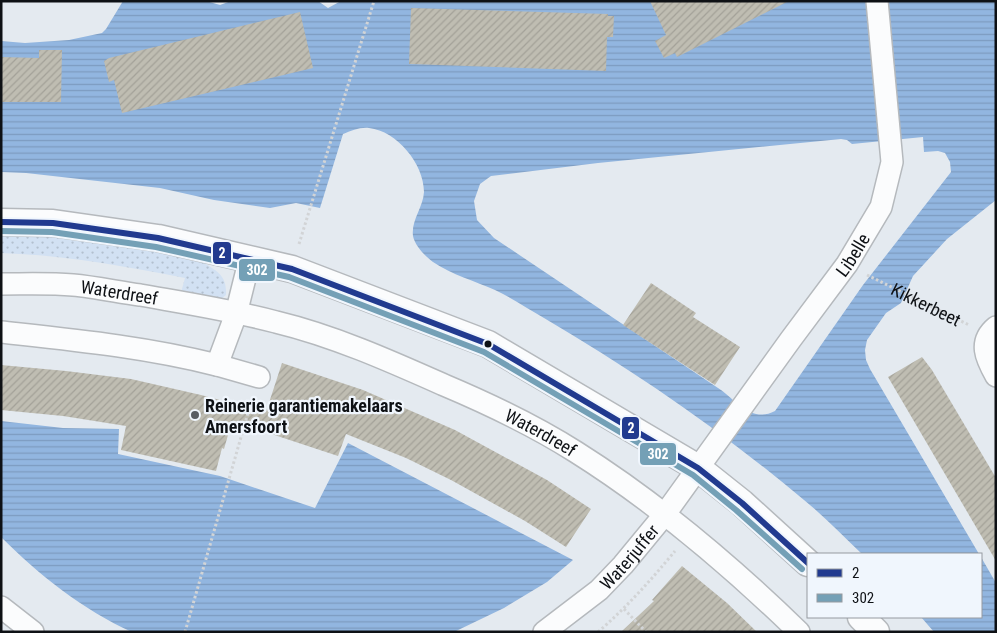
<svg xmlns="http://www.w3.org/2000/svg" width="997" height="633" font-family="'Roboto Condensed',sans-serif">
  <defs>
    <pattern id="grass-dots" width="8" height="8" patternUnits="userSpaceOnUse" patternTransform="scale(1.25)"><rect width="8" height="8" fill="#d2e1f3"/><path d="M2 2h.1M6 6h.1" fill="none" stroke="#b3c0cf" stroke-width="1.8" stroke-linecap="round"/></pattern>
    <pattern id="water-rules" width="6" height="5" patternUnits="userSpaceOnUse" patternTransform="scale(1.25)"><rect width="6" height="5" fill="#92b6e0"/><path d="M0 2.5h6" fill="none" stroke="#7d9bbf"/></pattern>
    <pattern id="building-hatch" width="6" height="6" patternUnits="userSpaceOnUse" patternTransform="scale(1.25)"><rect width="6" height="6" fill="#bfbdb2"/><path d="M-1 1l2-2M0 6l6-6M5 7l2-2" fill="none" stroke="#a3a198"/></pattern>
  </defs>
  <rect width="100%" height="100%" fill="#e4eaf0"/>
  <path fill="url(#grass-dots)" d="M1,232L111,240L204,263C219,272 227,277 226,295L217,302L180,296L185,278C124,266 63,255 1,253Z"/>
  <g fill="url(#water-rules)" fill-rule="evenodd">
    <path d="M123,1H206L220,5L231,1H318L328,8L341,1H996V200L947,239L913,276L901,303L886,313L867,340L865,350L866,360L870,369L979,554H862C843,536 824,516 804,500C723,432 636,372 544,318C528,309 512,298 495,290C475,281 452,275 433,262C425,256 415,246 413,236C411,220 423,208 424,192C424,164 397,131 369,128C360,127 351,131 343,134L320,208L296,203L270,208L214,200L160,188L26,173L1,172V41L25,43L69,40L102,33L106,29ZM923,137L924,152L938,151L945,153L950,162L951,172L863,285L775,411C753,423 737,402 721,390L494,238L477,220L474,201L480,184L491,176L598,163L841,139L847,140L852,144Z"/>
    <path d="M1,421L63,428L119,429L118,454L220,476L315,508L348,443L573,560L547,582L504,608L454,632H132C83,610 39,575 1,537Z"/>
    <polygon points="981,557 996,583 996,632 934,632 921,617 981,617"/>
  </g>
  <g fill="url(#building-hatch)">
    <polygon points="650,1 789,1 677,57 675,53 664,58 655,41 666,35"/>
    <polygon points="411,8 608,14 608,16 614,16 613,37 607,37 606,71 409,64"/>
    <polygon points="300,12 313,68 122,113 114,80 109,82 104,61 109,58"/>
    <polygon points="39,50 62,50 61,102 1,102 1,57 39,58"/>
    <polygon points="651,283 696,313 693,317 740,347 715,385 623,325"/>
    <polygon points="922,357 932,370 996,478 996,561 888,377"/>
    <polygon points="282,363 363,390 455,430 547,480 591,509 566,547 525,521 451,480 406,458 346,434 338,456 232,421 224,449 222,448 216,471 121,450 126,426 63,416 1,410 1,365 66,371 131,379 201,395 266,412"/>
    <polygon points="682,566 727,603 757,632 621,632 654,601 652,600"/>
  </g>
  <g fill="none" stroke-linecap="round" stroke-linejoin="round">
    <g stroke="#b5b9bd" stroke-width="24">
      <g id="minor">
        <path id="s2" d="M1,284C25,284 49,283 73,285C95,287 118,292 140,295C185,303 231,310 276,322C334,336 390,361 444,385C489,404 535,426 576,452C657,503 730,565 799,632"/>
        <path d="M996,327C978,342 986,358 996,376"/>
        <path d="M1,332C74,340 146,347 217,365L236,314L250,258"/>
        <polyline points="217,365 259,377"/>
        <polyline points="1,607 33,632"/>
        <path id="s3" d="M544,632L599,590L623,565L665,514L791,339L847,264L881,207L892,162L877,1"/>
      </g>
    </g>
    <g stroke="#b5b9bd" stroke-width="29">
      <g id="tertiary">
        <polyline points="1,222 53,223 158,238 292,269 488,344 698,468 742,503 808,563"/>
        <polyline points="861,617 876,632"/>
      </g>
    </g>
    <g stroke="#d2d4d6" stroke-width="3" stroke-dasharray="2.5 2.5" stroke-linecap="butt">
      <polyline points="299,244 374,1"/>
      <path id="s1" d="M867,275L969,325"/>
      <polyline points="624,609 646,632"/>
      <polyline points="185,632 252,399"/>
      <path d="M598,632C627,607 651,580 675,551"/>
    </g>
    <use href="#minor" stroke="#fbfcfd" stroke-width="21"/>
    <use href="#tertiary" stroke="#fbfcfd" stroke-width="26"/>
    <g stroke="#f0f6fd" stroke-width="10">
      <polyline id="bus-1" points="1,222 53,223 158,238 292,269 488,344 698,468 742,503 808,563"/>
    </g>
    <g stroke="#f0f6fd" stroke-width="10">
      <polyline id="bus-2" points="1,231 52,232 156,247 289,277 484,352 693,475 736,510 802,569"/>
    </g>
    <use href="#bus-1" stroke="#213a8f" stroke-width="6"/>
    <use href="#bus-2" stroke="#74a0b6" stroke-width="6"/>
  </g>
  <circle fill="#0e1115" stroke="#f0f6fd" stroke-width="2" cx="488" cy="344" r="4.5"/>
  <circle fill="#595d62" stroke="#f0f6fd" stroke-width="2" cx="195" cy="415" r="5"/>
  <g text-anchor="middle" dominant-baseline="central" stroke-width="4.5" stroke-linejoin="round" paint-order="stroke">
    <g font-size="18" fill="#0e1115" stroke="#f0f6fd">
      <text stroke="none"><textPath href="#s3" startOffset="490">Libelle</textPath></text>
      <text stroke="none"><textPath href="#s2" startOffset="119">Waterdreef</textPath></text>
      <text stroke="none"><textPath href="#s1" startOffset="66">Kikkerbeet</textPath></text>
      <text stroke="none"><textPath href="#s2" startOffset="566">Waterdreef</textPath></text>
      <text stroke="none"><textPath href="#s3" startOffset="114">Waterjuffer</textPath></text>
    </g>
    <g font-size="18" font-weight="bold" fill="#0e1115" stroke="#f0f6fd" text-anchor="start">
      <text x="205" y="405">Reinerie garantiemakelaars<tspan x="205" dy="21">Amersfoort</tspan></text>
    </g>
  </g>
  <g stroke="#f0f6fd" stroke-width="2">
    <rect x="212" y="241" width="20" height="24" rx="5" fill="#213a8f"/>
    <rect x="238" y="258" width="38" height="24" rx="5" fill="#74a0b6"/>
    <rect x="621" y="416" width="19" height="24" rx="5" fill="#213a8f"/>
    <rect x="639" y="442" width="38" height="24" rx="5" fill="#74a0b6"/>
  </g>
  <g font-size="14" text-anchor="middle" font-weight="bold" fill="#fff">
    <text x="222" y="258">2</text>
    <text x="257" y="275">302</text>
    <text x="631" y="433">2</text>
    <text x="658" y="459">302</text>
  </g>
  <rect width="997" height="633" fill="none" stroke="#0e1115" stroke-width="5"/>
  <rect x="807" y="553" width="175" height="65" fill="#f0f6fd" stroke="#969aa0"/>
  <rect x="817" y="569" width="25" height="8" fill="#213a8f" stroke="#969aa0"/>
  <text x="852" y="578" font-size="15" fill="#0e1115">2</text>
  <rect x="817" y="594" width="25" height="8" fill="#74a0b6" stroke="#969aa0"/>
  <text x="852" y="603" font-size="15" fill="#0e1115">302</text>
</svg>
